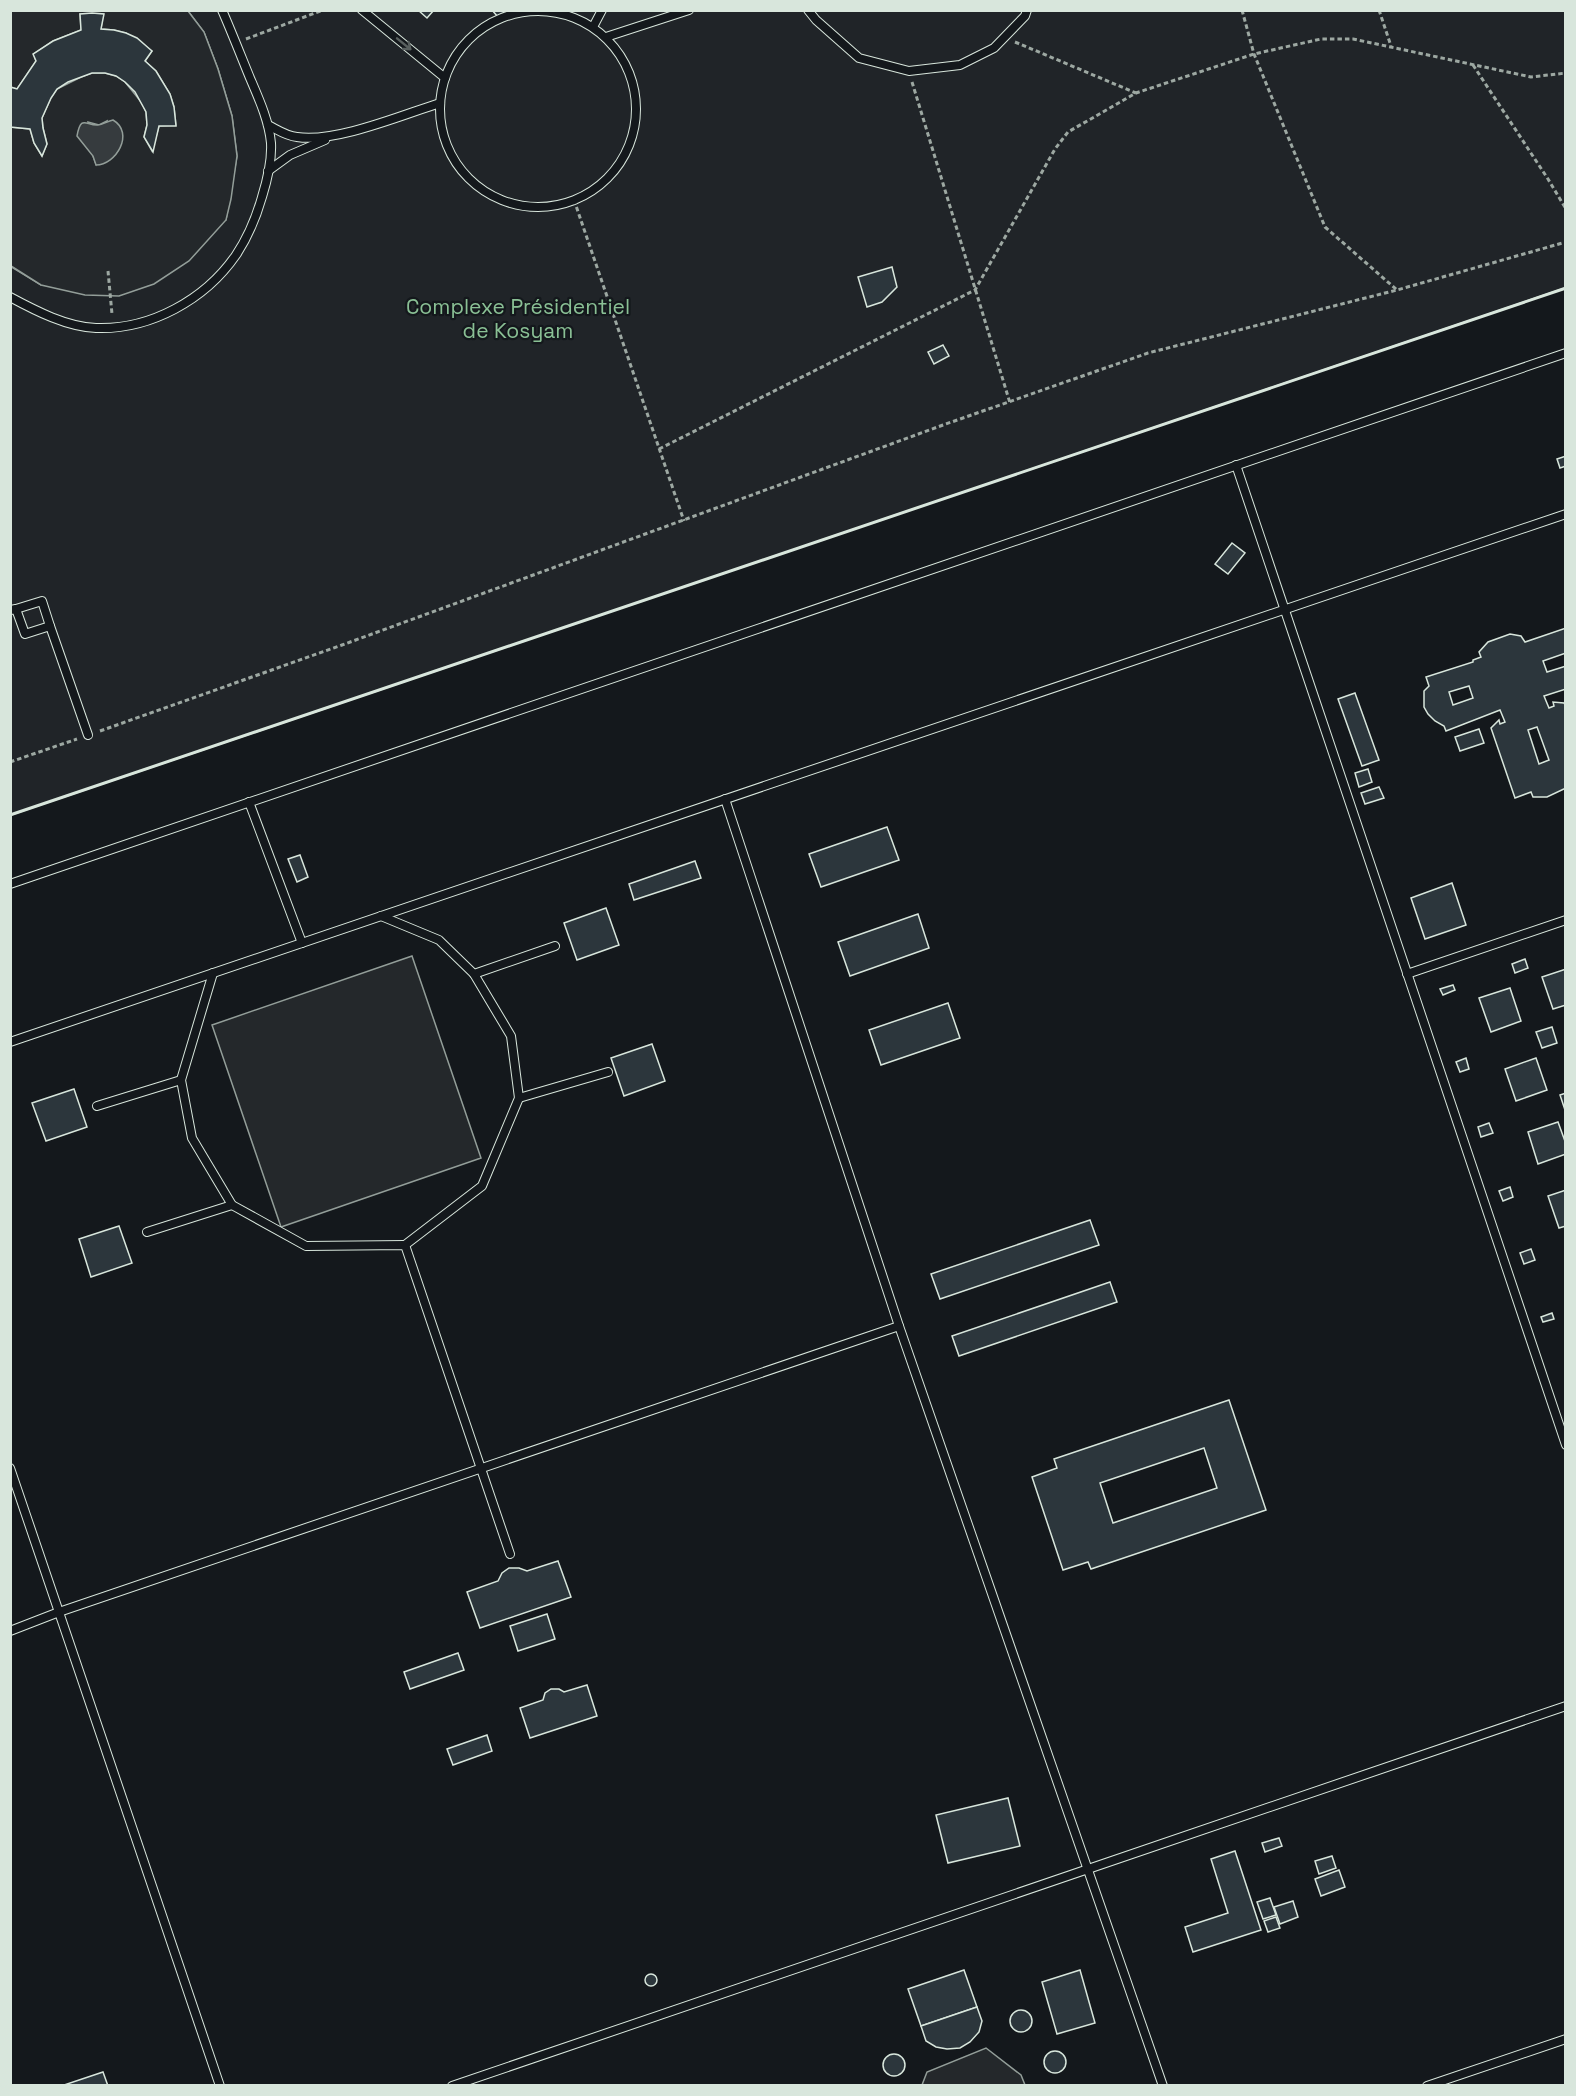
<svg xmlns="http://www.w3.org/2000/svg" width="1576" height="2096" font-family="'Space Grotesk',sans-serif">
  <rect width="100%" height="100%" fill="#14181c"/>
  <polygon fill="#202428" stroke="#939e99" stroke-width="1.5" points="188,11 1565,11 1565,288 11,815 10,266 41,285 226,220 237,156 232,116 218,69 204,32"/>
  <g fill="#24282b" stroke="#939e99" stroke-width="1.5" fill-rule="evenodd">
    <path d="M11,11H188L204,32L218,69L232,116L237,156L231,199L226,220L189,261L154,284L119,296L85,295L41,285L11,266L10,127L30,129L34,143L42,156L47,144L43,128L42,118L51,98L57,89L81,77L92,73H105L116,76L125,82L142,103L146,112L147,125L144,137L152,151L159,126L176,125L174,107L170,94L156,71L145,61L152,51L126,33L114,30L101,29L103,14H80L81,30L53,41L34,54L36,61L17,89L11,87ZM107,121L96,164L93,156L88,122L99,125Z"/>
    <polygon points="412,956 481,1158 281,1227 212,1025"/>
    <polygon points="986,2048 1021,2075 1025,2085 922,2085 927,2072"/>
  </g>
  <path fill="#363b3e" stroke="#939e99" stroke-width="1.5" d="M113,120C135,133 116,165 96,165L93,156L77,136C81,114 86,126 98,125C103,125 107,121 113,120Z"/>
  <g fill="#2c363c" stroke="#d8e6dc" stroke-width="1.5" fill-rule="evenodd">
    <polygon points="418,10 434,10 427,18"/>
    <polygon points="492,10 517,10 498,17"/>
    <polygon points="92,13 104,14 101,29 114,30 126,33 137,38 152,51 145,61 156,71 170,94 174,107 176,126 159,126 153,152 144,137 147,125 146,112 135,92 125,82 116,76 105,73 92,73 68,82 57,89 51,98 42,118 43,128 47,144 42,156 34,143 30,129 10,127 10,87 17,89 36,61 33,54 53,41 81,30 80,14"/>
    <polygon points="892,267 897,287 882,302 867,307 858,277"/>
    <polygon points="943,345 949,356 934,364 928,352"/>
    <polygon points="1566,456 1566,466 1560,468 1557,459"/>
    <polygon points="1232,543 1245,553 1228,574 1215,564"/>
    <path d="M1566,628V653L1543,661L1547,672L1566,666V689L1544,696L1549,708L1554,706L1553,702L1564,703L1566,706V788L1547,797H1533L1531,792L1515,798L1491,728L1499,720L1500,724L1505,722L1500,710L1446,731L1444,726L1435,721L1428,714L1424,707V691L1429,686L1426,677L1473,662V660L1481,657L1479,652L1488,642L1510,634L1521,636L1525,642ZM1469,686L1473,698L1453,705L1449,692ZM1537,727L1549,760L1539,764L1528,730Z"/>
    <polygon points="1355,693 1379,760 1362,766 1338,699"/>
    <polygon points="1479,729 1484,743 1460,751 1455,737"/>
    <polygon points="1368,769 1372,782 1359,787 1355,773"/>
    <polygon points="1379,787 1384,798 1365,804 1361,793"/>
    <polygon points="887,827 899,860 821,887 809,854"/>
    <polygon points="300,855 308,877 297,882 288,859"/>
    <polygon points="695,861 701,878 634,900 629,884"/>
    <polygon points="1452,883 1466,925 1425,939 1411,898"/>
    <polygon points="606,908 619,945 577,960 564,923"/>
    <polygon points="918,914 929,948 850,976 838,942"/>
    <polygon points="1525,959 1528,968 1515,973 1512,964"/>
    <polygon points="1566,969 1566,1005 1553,1009 1542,977"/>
    <polygon points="1453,985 1455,990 1443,995 1440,989"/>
    <polygon points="1510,988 1521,1021 1491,1032 1479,998"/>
    <polygon points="948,1003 960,1038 881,1065 869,1030"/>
    <polygon points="1552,1027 1557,1043 1542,1048 1536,1032"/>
    <polygon points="652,1044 665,1081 624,1096 611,1058"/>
    <polygon points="1466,1058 1469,1069 1460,1072 1456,1062"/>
    <polygon points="1536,1058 1547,1090 1516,1101 1505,1069"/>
    <polygon points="74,1089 87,1127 46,1141 32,1103"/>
    <polygon points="1566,1093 1566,1110 1565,1110 1560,1095"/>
    <polygon points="1558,1122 1566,1144 1566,1154 1538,1164 1528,1132"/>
    <polygon points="1489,1123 1493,1133 1481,1137 1478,1127"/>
    <polygon points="1510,1187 1513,1197 1503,1201 1499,1191"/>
    <polygon points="1566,1190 1566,1226 1559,1228 1548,1196"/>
    <polygon points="1090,1220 1099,1245 940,1299 931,1274"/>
    <polygon points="119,1226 132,1263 91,1277 79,1239"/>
    <polygon points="1531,1249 1535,1260 1524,1264 1520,1253"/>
    <polygon points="1110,1282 1117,1302 959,1356 952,1336"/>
    <polygon points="1552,1313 1554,1319 1543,1322 1541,1317"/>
    <path d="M1229,1400L1266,1510L1091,1569L1088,1562L1063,1570L1032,1477L1057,1468L1054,1459ZM1204,1448L1217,1488L1113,1523L1100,1483Z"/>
    <polygon points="558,1561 571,1597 480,1628 467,1592 498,1581 502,1573 509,1568 519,1568 527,1571"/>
    <polygon points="547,1614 555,1639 518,1651 510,1626"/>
    <polygon points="458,1653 464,1670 410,1689 404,1672"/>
    <polygon points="587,1685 597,1716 530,1738 520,1708 543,1700 545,1693 551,1689 559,1689 564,1692"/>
    <polygon points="487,1735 492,1751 453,1765 447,1749"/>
    <polygon points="1008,1798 1020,1846 948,1863 936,1815"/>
    <polygon points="1279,1838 1282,1846 1265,1852 1262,1843"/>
    <polygon points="1235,1851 1261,1930 1193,1952 1185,1927 1228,1913 1211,1859"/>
    <polygon points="1332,1856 1336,1868 1319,1874 1315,1861"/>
    <polygon points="1339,1870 1345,1887 1321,1896 1315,1879"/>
    <polygon points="1270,1898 1276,1915 1263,1919 1257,1902"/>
    <polygon points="1293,1901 1298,1917 1280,1924 1274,1907"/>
    <polygon points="1276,1917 1280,1928 1268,1932 1264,1921"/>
    <polygon points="964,1970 977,2007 921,2026 908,1989"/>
    <polygon points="1080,1970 1095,2023 1057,2034 1042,1982"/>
    <circle cx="651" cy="1980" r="6"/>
    <polygon points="977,2007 982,2021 979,2032 970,2042 960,2048 947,2049 936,2047 926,2041 921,2026"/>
    <circle cx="1021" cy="2021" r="11"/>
    <circle cx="1055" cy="2062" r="11"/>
    <circle cx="894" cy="2065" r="11"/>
    <polygon points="103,2072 108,2086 64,2086 64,2085"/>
  </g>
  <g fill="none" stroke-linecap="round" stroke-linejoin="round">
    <g stroke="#d8e6dc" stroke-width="10">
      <g id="lane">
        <polyline points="362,10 445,78"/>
        <polyline points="808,10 816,20 859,58 909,71 960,65 994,48 1025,16 1027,10"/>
        <circle cx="538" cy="109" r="98"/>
        <polyline points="593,27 602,10"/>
        <polyline points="606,37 689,10"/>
        <path d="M268,125C278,130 286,136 297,137C336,143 402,115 440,103"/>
        <polyline points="268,171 290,155 325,140"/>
        <path d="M10,297C36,311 67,327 96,328C150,330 205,300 236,255C248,237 256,218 262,197C267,181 272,161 271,143C269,121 259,99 250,78C241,56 232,33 222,10"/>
        <polyline points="1236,465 1566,1445"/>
        <polyline points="16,609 42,601 50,626"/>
        <polyline points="10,610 16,609 25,634 50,626 88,735"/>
        <polyline points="725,799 899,1326 1163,2086"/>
        <polyline points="249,802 302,943"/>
        <polyline points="10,884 1566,353"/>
        <polyline points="381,916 439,940 474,974 511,1036 519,1098 482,1186 405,1245"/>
        <polyline points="213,973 181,1080 192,1138 232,1205 306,1246 405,1245 510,1554"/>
        <polyline points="474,974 555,946"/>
        <polyline points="1407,974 1566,920"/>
        <polyline points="10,1042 1566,514"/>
        <polyline points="519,1098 608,1072"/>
        <polyline points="97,1106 181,1080"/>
        <polyline points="147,1232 232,1205"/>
        <polyline points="10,1468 220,2086"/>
        <polyline points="10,1631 59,1612 899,1326"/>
        <polyline points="452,2086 1566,1706"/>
        <polyline points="1427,2086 1566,2039"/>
      </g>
    </g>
    <g stroke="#9da8a2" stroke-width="3" stroke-dasharray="4.5 3" stroke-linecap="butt">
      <polyline points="1242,10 1254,54 1325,227 1397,290"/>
      <polyline points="1379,10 1391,46"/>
      <polyline points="246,39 323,10"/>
      <polyline points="1015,42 1136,93"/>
      <polyline points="1473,65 1548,179 1566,209"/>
      <polyline points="912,82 1010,403"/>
      <polyline points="574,200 684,521"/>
      <polyline points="108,271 112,314"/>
      <polyline points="659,449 975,290 1055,149 1068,132 1136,93 1254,54 1321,39 1353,39 1531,77 1566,73"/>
      <polyline points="100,731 342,645 943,425 1148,353 1397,290 1566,242"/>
      <polyline points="10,762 77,739"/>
    </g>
    <use href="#lane" stroke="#14181c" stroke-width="8"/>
    <polyline stroke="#d8e6dc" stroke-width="3" points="10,815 1566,288"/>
  </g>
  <defs><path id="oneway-shaft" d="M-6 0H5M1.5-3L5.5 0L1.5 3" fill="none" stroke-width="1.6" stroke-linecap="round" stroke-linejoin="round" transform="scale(1.5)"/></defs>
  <use stroke="#59605f" href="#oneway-shaft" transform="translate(404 44) rotate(39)"/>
  <g text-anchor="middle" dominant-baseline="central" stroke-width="4.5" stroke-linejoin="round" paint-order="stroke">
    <g font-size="21" fill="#8ac095" stroke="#14181c">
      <text x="518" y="306">Complexe Présidentiel<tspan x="518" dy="24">de Kosyam</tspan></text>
    </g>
  </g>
  <rect width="1576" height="2096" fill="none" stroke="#d8e6dc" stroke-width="24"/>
</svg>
